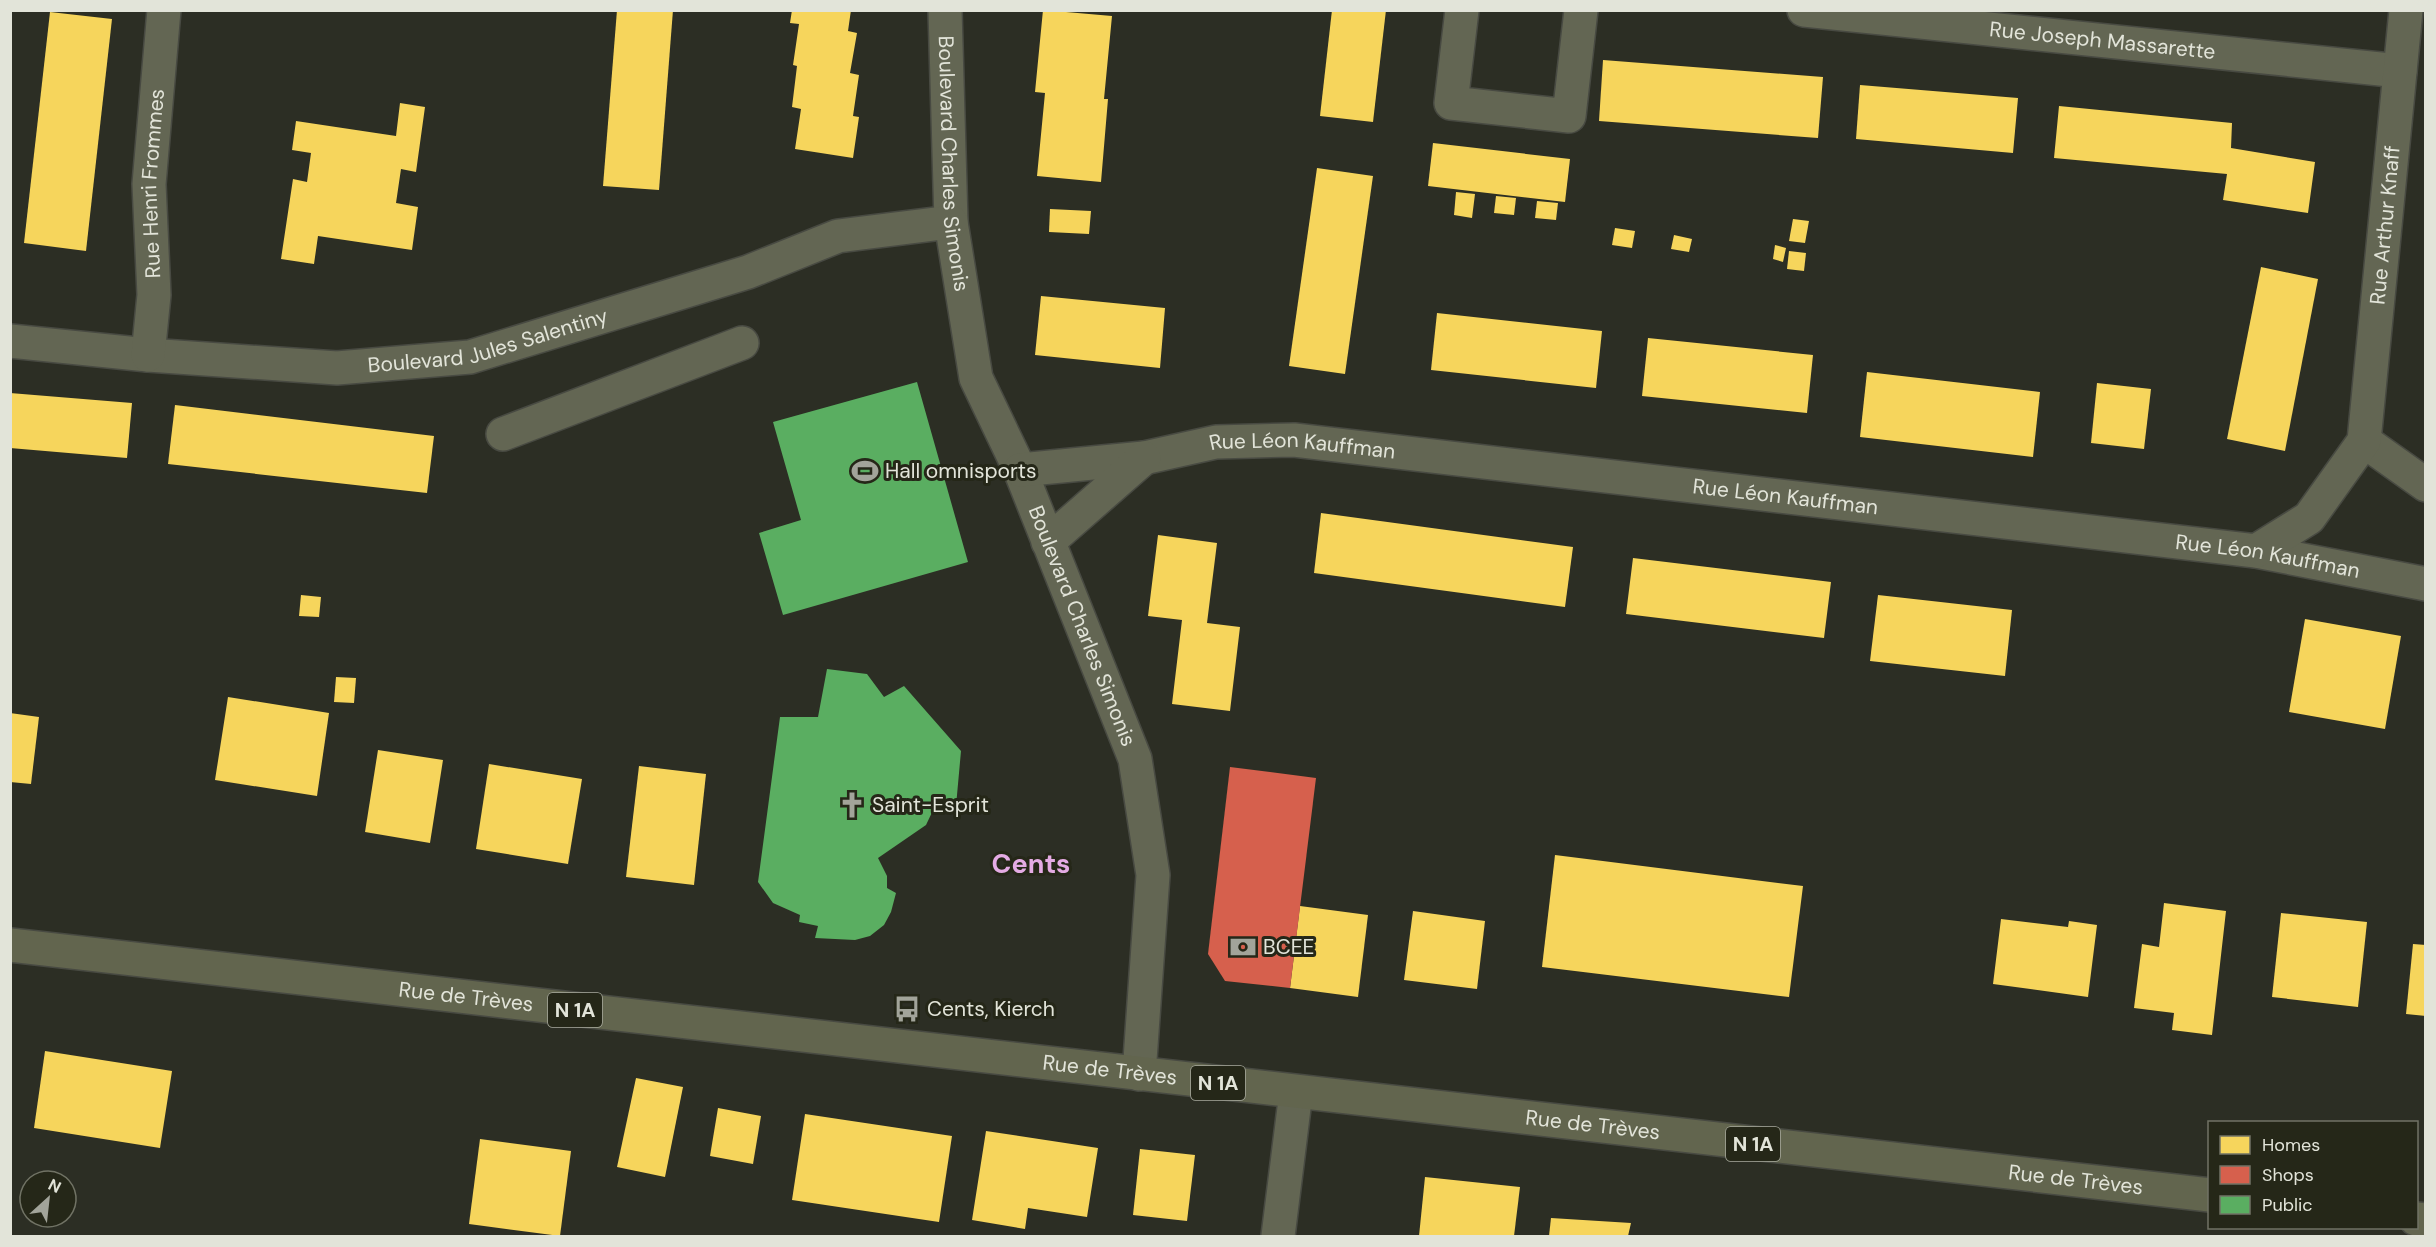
<svg xmlns="http://www.w3.org/2000/svg" width="2436" height="1247" font-family="'DM Sans',sans-serif">
  <rect width="100%" height="100%" fill="#2c2e24"/>
  <g fill="#f6d55c">
    <polygon points="617,10 673,10 659,190 603,186"/>
    <polygon points="792,10 851,10 848,31 857,33 850,73 859,75 853,116 859,117 853,158 795,149 801,109 792,107 797,66 793,65 799,24 790,23"/>
    <polygon points="1043,10 1112,16 1104,99 1108,99 1101,182 1037,176 1045,93 1035,92"/>
    <polygon points="1332,10 1386,10 1373,122 1320,116"/>
    <polygon points="50,12 112,19 86,251 24,243"/>
    <polygon points="1603,60 1823,77 1818,138 1599,121"/>
    <polygon points="1860,85 2018,98 2013,153 1856,139"/>
    <polygon points="400,103 425,107 416,172 401,169 396,203 418,207 412,250 318,236 314,264 281,259 293,179 307,182 311,153 292,150 296,121 396,136"/>
    <polygon points="2059,106 2232,123 2231,148 2315,162 2308,213 2223,200 2227,174 2054,158"/>
    <polygon points="1433,143 1570,159 1565,202 1428,186"/>
    <polygon points="1317,168 1373,176 1345,374 1289,366"/>
    <polygon points="1456,192 1475,194 1472,218 1454,215"/>
    <polygon points="1496,196 1516,198 1514,215 1494,213"/>
    <polygon points="1537,201 1558,203 1556,220 1535,218"/>
    <polygon points="1050,209 1091,211 1089,234 1049,232"/>
    <polygon points="1793,219 1809,221 1805,243 1789,241"/>
    <polygon points="1615,228 1635,231 1632,248 1612,245"/>
    <polygon points="1674,235 1692,239 1689,252 1671,249"/>
    <polygon points="1775,245 1786,248 1783,262 1773,259"/>
    <polygon points="1789,251 1806,253 1804,271 1787,269"/>
    <polygon points="2261,267 2318,279 2285,451 2227,439"/>
    <polygon points="1041,296 1165,308 1160,368 1035,355"/>
    <polygon points="1437,313 1602,331 1596,388 1431,370"/>
    <polygon points="1648,338 1813,355 1807,413 1642,396"/>
    <polygon points="1867,372 2040,392 2033,457 1860,437"/>
    <polygon points="2097,383 2151,389 2144,449 2091,443"/>
    <polygon points="10,393 132,403 127,458 10,448"/>
    <polygon points="175,405 434,436 427,493 168,464"/>
    <polygon points="1321,513 1573,547 1565,607 1314,573"/>
    <polygon points="1158,535 1217,543 1207,623 1240,627 1230,711 1172,704 1182,620 1148,616"/>
    <polygon points="1633,558 1831,582 1824,638 1626,614"/>
    <polygon points="301,595 321,597 319,617 299,616"/>
    <polygon points="1878,595 2012,610 2005,676 1870,661"/>
    <polygon points="2305,619 2401,636 2385,729 2289,712"/>
    <polygon points="336,677 356,678 354,703 334,702"/>
    <polygon points="228,697 329,713 317,796 215,780"/>
    <polygon points="10,713 39,717 31,784 10,782"/>
    <polygon points="378,750 443,760 430,843 365,832"/>
    <polygon points="489,764 582,779 568,864 476,849"/>
    <polygon points="639,766 706,774 694,885 626,877"/>
    <polygon points="1555,855 1803,886 1789,997 1542,967"/>
    <polygon points="2164,903 2226,911 2212,1035 2172,1030 2174,1013 2134,1008 2142,944 2159,947"/>
    <polygon points="1300,906 1368,915 1358,997 1290,988"/>
    <polygon points="1413,911 1485,921 1477,989 1404,980"/>
    <polygon points="2281,913 2367,922 2358,1007 2272,997"/>
    <polygon points="2001,919 2068,927 2069,921 2097,925 2088,997 1993,984"/>
    <polygon points="2413,944 2426,945 2426,1016 2406,1014"/>
    <polygon points="45,1051 172,1071 160,1148 34,1128"/>
    <polygon points="636,1078 683,1087 665,1177 617,1167"/>
    <polygon points="718,1108 761,1116 753,1164 710,1156"/>
    <polygon points="805,1114 952,1136 939,1222 792,1200"/>
    <polygon points="986,1131 1098,1148 1087,1217 1028,1208 1025,1229 972,1220"/>
    <polygon points="480,1139 571,1151 560,1236 469,1224"/>
    <polygon points="1140,1149 1195,1155 1187,1221 1133,1215"/>
    <polygon points="1425,1177 1520,1187 1514,1236 1419,1236"/>
    <polygon points="1551,1218 1631,1223 1628,1236 1549,1236"/>
  </g>
  <polygon fill="#d6604d" points="1230,767 1316,778 1290,988 1225,981 1208,954"/>
  <g fill="#5aae61">
    <polygon points="917,382 968,562 783,615 759,533 801,520 773,422"/>
    <polygon points="827,669 867,674 884,697 904,686 961,751 956,806 936,804 926,825 878,858 887,876 887,888 896,893 891,912 884,925 870,936 855,940 815,938 818,926 799,922 800,915 773,903 758,882 780,717 818,717"/>
  </g>
  <g fill="none" stroke-linecap="round" stroke-linejoin="round">
    <g stroke="#484a42" stroke-width="36">
      <g id="minor">
        <path id="s1" d="M945,10L951,222L976,378L1020,470L1135,759L1153,875L1139,1074"/>
        <polyline points="1462,10 1451,103 1569,116 1581,10"/>
        <path id="s2" d="M1804,10L2400,71"/>
        <path id="s3" d="M10,341L148,355L337,368L470,357L748,272L838,236L951,222"/>
        <path id="s4" d="M148,355L154,295L149,184L164,10"/>
        <polyline points="503,434 742,343"/>
        <polyline points="2364,441 2426,485"/>
        <path id="s5" d="M1020,470L1144,458L1216,442L1294,440L2256,551L2426,584"/>
        <polyline points="1048,542 1144,458"/>
        <path id="s6" d="M2256,551L2309,518L2364,441L2406,10"/>
        <polyline points="1278,1236 1296,1092"/>
      </g>
    </g>
    <g stroke="#484a42" stroke-width="36">
      <g id="major">
        <path id="s7" d="M10,945L2210,1195"/>
        <polyline points="2416,1219 2426,1220"/>
      </g>
    </g>
    <use href="#minor" stroke="#636653" stroke-width="33"/>
    <use href="#major" stroke="#62654e" stroke-width="33"/>
  </g>
  <defs>
    <g id="stadium-bare" transform="scale(2.07)"><path d="M0-5a6.5 5 0 1 0 0 10a6.5 5 0 1 0 0-10ZM-3.5-1.8h7v3.6h-7Z" fill="#a2a49a" stroke="#252718" stroke-width="2.5" paint-order="stroke"/></g>
    <g id="church-bare" transform="scale(2.07)"><path d="M-1.2-6h2.4v3.5h3.3v2.4h-3.3V6h-2.4V-.1h-3.3v-2.4h3.3Z" fill="#a2a49a" stroke="#252718" stroke-width="2.5" paint-order="stroke"/></g>
    <g id="bank-bare" transform="scale(2.07)"><path d="M-6-4H6V4H-6ZM0-2.3a2.3 2.3 0 1 0 0 4.6a2.3 2.3 0 1 0 0-4.6Z" fill="#a2a49a" stroke="#252718" stroke-width="2.5" paint-order="stroke"/></g>
    <g id="bus-bare" transform="scale(2.07)"><path d="M-5-6H5V4H4V6H2V4H-2V6H-4V4H-5ZM-3.5-4V0h7V-4ZM-3.5 1.2v1.5H-2V1.2ZM2 1.2v1.5H3.5V1.2Z" fill="#a2a49a" stroke="#252718" stroke-width="2.5" paint-order="stroke"/></g>
  </defs>
  <g fill-rule="evenodd">
    <use href="#stadium-bare" x="865" y="471"/>
    <use href="#church-bare" x="852" y="805"/>
    <use href="#bank-bare" x="1243" y="947"/>
    <use href="#bus-bare" x="907" y="1009"/>
  </g>
  <g text-anchor="middle" dominant-baseline="central" stroke-width="6" stroke-linejoin="round" paint-order="stroke">
    <g fill="#252718" stroke="#a9ab9f" stroke-width="1.5">
      <rect x="548" y="993" width="54" height="34" rx="4.5"/>
      <rect x="1191" y="1066" width="54" height="34" rx="4.5"/>
      <rect x="1726" y="1127" width="54" height="34" rx="4.5"/>
    </g>
    <g font-size="20" font-weight="bold" fill="#e2e4d9">
      <text x="575" y="1010">N 1A</text>
      <text x="1218" y="1083">N 1A</text>
      <text x="1753" y="1144">N 1A</text>
    </g>
    <g font-size="21" fill="#e2e4d9" stroke="#252718">
      <text stroke="none"><textPath href="#s2" startOffset="300">Rue Joseph Massarette</textPath></text>
      <text stroke="none"><textPath href="#s1" startOffset="154">Boulevard Charles Simonis</textPath></text>
      <text stroke="none"><textPath href="#s4" startOffset="172">Rue Henri Frommes</textPath></text>
      <text stroke="none"><textPath href="#s6" startOffset="374">Rue Arthur Knaff</textPath></text>
      <text stroke="none"><textPath href="#s3" startOffset="482">Boulevard Jules Salentiny</textPath></text>
      <text stroke="none"><textPath href="#s5" startOffset="285">Rue Léon Kauffman</textPath></text>
      <text stroke="none"><textPath href="#s5" startOffset="771">Rue Léon Kauffman</textPath></text>
      <text stroke="none"><textPath href="#s5" startOffset="1257">Rue Léon Kauffman</textPath></text>
      <text stroke="none"><textPath href="#s1" startOffset="640">Boulevard Charles Simonis</textPath></text>
      <text stroke="none"><textPath href="#s7" startOffset="459">Rue de Trèves</textPath></text>
      <text stroke="none"><textPath href="#s7" startOffset="1107">Rue de Trèves</textPath></text>
      <text stroke="none"><textPath href="#s7" startOffset="1593">Rue de Trèves</textPath></text>
      <text stroke="none"><textPath href="#s7" startOffset="2079">Rue de Trèves</textPath></text>
    </g>
    <g font-size="21" fill="#e2e4d9" stroke="#252718" text-anchor="start">
      <text x="885" y="471">Hall omnisports</text>
      <text x="872" y="805">Saint-Esprit</text>
      <text x="1263" y="947">BCEE</text>
      <text x="927" y="1009">Cents, Kierch</text>
    </g>
    <g font-size="27" font-weight="bold" fill="#e4abe4" stroke="#252718">
      <text x="1031" y="863">Cents</text>
    </g>
  </g>
  <rect width="2436" height="1247" fill="none" stroke="#e2e4d9" stroke-width="24"/>
  <rect x="2208" y="1121" width="210" height="108" fill="#252718" stroke="#717365" stroke-width="1.5"/>
  <rect x="2220" y="1136" width="30" height="18" fill="#f6d55c" stroke="#717365" stroke-width="1.5"/>
  <text x="2262" y="1151" font-size="18" fill="#e2e4d9">Homes</text>
  <rect x="2220" y="1166" width="30" height="18" fill="#d6604d" stroke="#717365" stroke-width="1.5"/>
  <text x="2262" y="1181" font-size="18" fill="#e2e4d9">Shops</text>
  <rect x="2220" y="1196" width="30" height="18" fill="#5aae61" stroke="#717365" stroke-width="1.5"/>
  <text x="2262" y="1211" font-size="18" fill="#e2e4d9">Public</text>
  <g transform="translate(48 1199) rotate(27)"><circle r="28" fill="#252718" stroke="#717365" stroke-width="1.5"/>
  <path d="M0-4.5L10 22L0 15L-10 22Z" fill="#a2a49a"/>
  <text y="-9" font-size="16" font-weight="bold" text-anchor="middle" fill="#e2e4d9">N</text>
  </g>
</svg>
